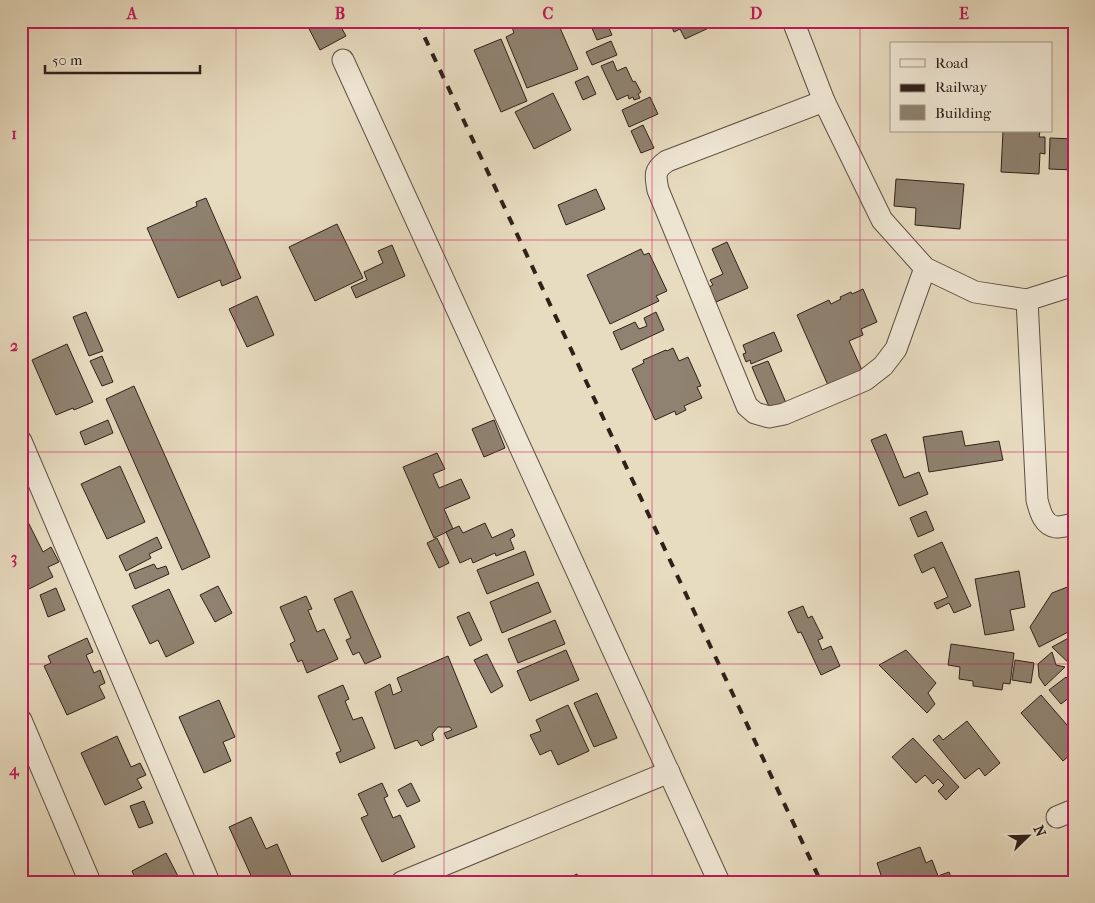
<svg xmlns="http://www.w3.org/2000/svg" width="1095" height="903" font-family="'IM FELL French Canon',serif">
  <rect width="100%" height="100%" fill="#e8dcc0"/>
  <filter id="stains"><feTurbulence type="fractalNoise" baseFrequency=".004" numOctaves="4"/><feColorMatrix values="0 0 0 0 .2 0 0 0 0 .09 0 0 0 0 .02 0 0 0 .5 -.17"/></filter>
  <radialGradient id="worn" r=".72"><stop offset=".6" stop-color="#630" stop-opacity="0"/><stop offset="1" stop-color="#630" stop-opacity=".3"/></radialGradient>
  <g fill="#8f8270" stroke="#2f211a">
    <polygon points="305,21 346,21 340,25 346,36 320,50"/>
    <polygon points="516,21 557,21 578,69 527,88 506,37 514,33 511,24"/>
    <polygon points="589,21 606,21 612,35 597,40"/>
    <polygon points="669,21 710,21 713,26 685,39 680,29 674,32"/>
    <polygon points="501,39 527,101 501,112 474,50"/>
    <polygon points="611,41 617,55 592,65 586,52"/>
    <polygon points="613,61 617,71 626,67 633,82 635,81 641,92 638,94 640,98 634,100 633,97 629,99 628,95 617,100 601,66"/>
    <polygon points="588,76 596,94 583,100 575,82"/>
    <polygon points="553,93 571,130 534,149 515,112"/>
    <polygon points="650,97 658,114 629,127 622,110"/>
    <polygon points="643,125 654,148 641,153 631,131"/>
    <polygon points="1003,131 1040,131 1039,137 1045,137 1045,154 1040,153 1039,174 1001,172"/>
    <polygon points="1050,138 1074,139 1074,170 1049,169"/>
    <polygon points="896,179 964,184 960,229 915,225 916,208 894,206"/>
    <polygon points="596,189 605,209 566,225 558,205"/>
    <polygon points="206,198 241,278 222,286 220,280 178,298 147,228 197,206 196,202"/>
    <polygon points="337,224 363,278 315,301 289,247"/>
    <polygon points="727,242 748,288 716,302 709,287 713,285 710,280 723,274 712,249"/>
    <polygon points="392,245 405,276 356,298 351,287 367,280 364,272 383,263 378,251"/>
    <polygon points="641,249 644,255 649,253 667,291 656,296 659,301 610,324 587,275"/>
    <polygon points="863,289 877,322 861,329 863,335 849,341 865,377 831,392 797,315 829,300 831,304 841,299 840,297 851,292 852,294"/>
    <polygon points="257,296 274,335 247,347 229,309"/>
    <polygon points="86,312 103,351 89,356 73,317"/>
    <polygon points="656,312 664,330 621,350 613,332 635,322 639,329 647,326 644,318"/>
    <polygon points="774,332 782,351 751,364 750,360 746,362 743,354 746,353 743,345"/>
    <polygon points="67,344 93,402 74,410 73,408 56,415 32,360"/>
    <polygon points="673,348 679,361 688,357 701,386 697,387 702,398 684,406 686,410 676,415 675,411 655,420 632,369 644,363 643,360 666,350 667,351"/>
    <polygon points="102,356 113,382 102,386 90,361"/>
    <polygon points="768,361 786,403 770,409 752,367"/>
    <polygon points="134,386 210,557 182,570 106,399"/>
    <polygon points="108,420 113,433 85,445 80,432"/>
    <polygon points="494,420 505,448 484,457 472,429"/>
    <polygon points="962,431 965,446 999,441 1003,460 929,472 923,437"/>
    <polygon points="886,434 904,478 919,472 928,494 899,506 871,440"/>
    <polygon points="437,453 445,469 433,474 439,488 461,479 470,498 444,509 453,529 434,538 403,467"/>
    <polygon points="120,466 145,522 107,539 81,484"/>
    <polygon points="926,511 934,530 918,537 910,518"/>
    <polygon points="27,520 43,552 51,547 59,562 48,567 53,577 21,593 21,523"/>
    <polygon points="485,523 492,538 512,529 515,536 510,539 514,549 496,556 495,553 473,563 471,558 460,563 446,532 459,526 463,533"/>
    <polygon points="157,537 162,548 149,554 151,558 126,571 119,556"/>
    <polygon points="437,538 449,563 439,568 427,543"/>
    <polygon points="942,542 971,606 954,613 949,603 937,609 934,603 948,597 934,567 922,573 914,555"/>
    <polygon points="525,551 534,575 487,594 477,570"/>
    <polygon points="154,564 157,569 166,566 169,574 135,589 129,574"/>
    <polygon points="1019,571 1025,607 1010,610 1014,630 985,635 975,579"/>
    <polygon points="538,582 551,612 502,633 490,602"/>
    <polygon points="218,586 232,613 215,622 200,595"/>
    <polygon points="1070,586 1074,595 1074,629 1039,647 1030,627 1052,593"/>
    <polygon points="56,588 65,610 48,617 40,595"/>
    <polygon points="169,589 194,643 166,657 158,640 150,644 132,606"/>
    <polygon points="352,591 381,657 365,664 359,652 353,655 346,640 351,638 334,599"/>
    <polygon points="306,596 312,609 308,610 317,632 324,629 338,659 307,673 302,660 298,662 290,644 295,641 280,607"/>
    <polygon points="803,606 808,618 812,616 823,638 818,640 822,650 831,646 840,666 821,675 801,632 798,633 788,612"/>
    <polygon points="469,612 482,640 470,646 457,617"/>
    <polygon points="555,620 565,644 518,663 508,639"/>
    <polygon points="1074,635 1074,668 1052,647"/>
    <polygon points="87,638 93,652 86,655 94,673 100,670 105,683 99,686 105,698 67,715 44,666 51,663 48,656"/>
    <polygon points="951,644 1014,653 1010,684 1003,683 1002,690 973,686 973,681 959,679 960,667 948,665"/>
    <polygon points="566,650 579,680 530,701 517,671"/>
    <polygon points="906,650 936,683 928,693 935,704 927,713 879,665"/>
    <polygon points="1052,652 1056,665 1065,667 1045,686 1039,677 1038,664"/>
    <polygon points="487,654 503,686 491,693 474,660"/>
    <polygon points="448,656 477,727 447,739 444,733 452,730 450,727 438,727 432,734 434,740 421,746 417,740 395,749 375,692 390,684 393,695 402,691 397,678"/>
    <polygon points="1015,660 1034,663 1031,683 1012,680"/>
    <polygon points="1066,677 1074,686 1074,694 1061,704 1049,690"/>
    <polygon points="343,685 349,699 345,701 353,720 362,717 375,748 340,763 336,753 341,751 318,696"/>
    <polygon points="597,693 617,738 594,747 574,703"/>
    <polygon points="1041,695 1074,733 1074,751 1063,761 1021,713"/>
    <polygon points="219,700 235,737 223,742 231,761 204,773 179,717"/>
    <polygon points="568,705 589,751 558,765 551,750 540,755 530,735 541,731 536,720"/>
    <polygon points="967,721 1000,763 985,776 979,768 965,779 933,740 939,735 943,740"/>
    <polygon points="117,736 131,767 140,763 146,775 137,779 142,788 105,805 81,753"/>
    <polygon points="913,738 959,787 946,800 938,791 944,785 938,779 933,784 925,775 916,783 892,757"/>
    <polygon points="382,783 388,796 384,798 393,818 400,815 415,847 382,862 361,818 368,815 358,794"/>
    <polygon points="411,783 420,801 407,807 398,790"/>
    <polygon points="144,801 153,823 139,828 130,806"/>
    <polygon points="251,817 266,849 277,844 294,882 254,882 229,827"/>
    <polygon points="920,847 926,863 932,860 938,876 949,872 953,882 887,882 886,879 883,881 877,863"/>
    <polygon points="166,853 181,882 137,882 132,871"/>
    <polygon points="577,874 580,882 559,882"/>
  </g>
  <g fill="none" stroke-linecap="round" stroke-linejoin="round">
    <g stroke="#5d5044" stroke-width="23">
      <g id="street">
        <polyline points="793,21 824,101 882,220 925,268 975,292 1027,300 1074,285"/>
        <polyline points="343,60 719,882"/>
        <path d="M824,101L667,161C654,170 655,175 658,190L747,406L755,413L769,417L784,414L865,380L883,366L896,349L925,268"/>
        <path d="M1027,300L1037,500C1040,511 1043,525 1056,527C1062,527 1068,525 1074,524"/>
        <polyline points="21,441 209,882"/>
        <polyline points="21,720 90,882"/>
        <polyline points="1057,817 1074,810"/>
        <polyline points="402,882 669,772"/>
      </g>
    </g>
    <use href="#street" stroke="#f0e8d6" stroke-width="21"/>
    <polyline stroke="#2f211a" stroke-width="4" stroke-dasharray="9 9" stroke-linecap="butt" points="417,21 821,882"/>
  </g>
  <path fill="none" stroke="#c2185b" stroke-width="1" stroke-opacity="0.55" d="M236,21V882M444,21V882M652,21V882M860,21V882M21,240H1074M21,452H1074M21,664H1074"/>
  <rect width="1095" height="903" fill="none" stroke="#e8dcc0" stroke-width="55"/>
  <rect x="890" y="42" width="162" height="90" fill="#f0e8d6" stroke="#a3988b"/>
  <rect x="900" y="59" width="25" height="8" fill="#f0e8d6" stroke="#a3988b"/>
  <text x="935" y="68" font-size="15" fill="#2f211a">Road</text>
  <rect x="900" y="84" width="25" height="8" fill="#2f211a" stroke="#a3988b"/>
  <text x="935" y="92" font-size="15" fill="#2f211a">Railway</text>
  <rect x="900" y="105" width="25" height="15" fill="#8f8270" stroke="#a3988b"/>
  <text x="935" y="118" font-size="15" fill="#2f211a">Building</text>
  <g transform="translate(1028 836) rotate(67)" stroke="#f0e8d6" stroke-width="4" paint-order="stroke">
  <path d="M0-4L9 19L0 12L-9 19Z" fill="#2f211a"/>
  <text y="-8" font-size="14" font-weight="bold" text-anchor="middle" fill="#2f211a">N</text>
  </g>
  <path d="M45 65v8h155v-8" fill="none" stroke="#2f211a" stroke-width="2.5"/>
  <text x="52" y="65" font-size="15" fill="#2f211a" stroke="#f0e8d6" stroke-width="4" paint-order="stroke">50 m</text>
  <rect x="28" y="28" width="1040" height="848" fill="none" stroke="#c2185b" stroke-width="2"/>
  <g font-size="16" text-anchor="middle" font-weight="bold" fill="#c2185b">
    <text x="132" y="19">A</text>
    <text x="340" y="19">B</text>
    <text x="548" y="19">C</text>
    <text x="756" y="19">D</text>
    <text x="964" y="19">E</text>
    <text x="14" y="139">1</text>
    <text x="14" y="351">2</text>
    <text x="14" y="563">3</text>
    <text x="14" y="775">4</text>
  </g>
  <rect width="100%" height="100%" filter="url(#stains)"/>
  <rect width="100%" height="100%" fill="url(#worn)"/>
</svg>
